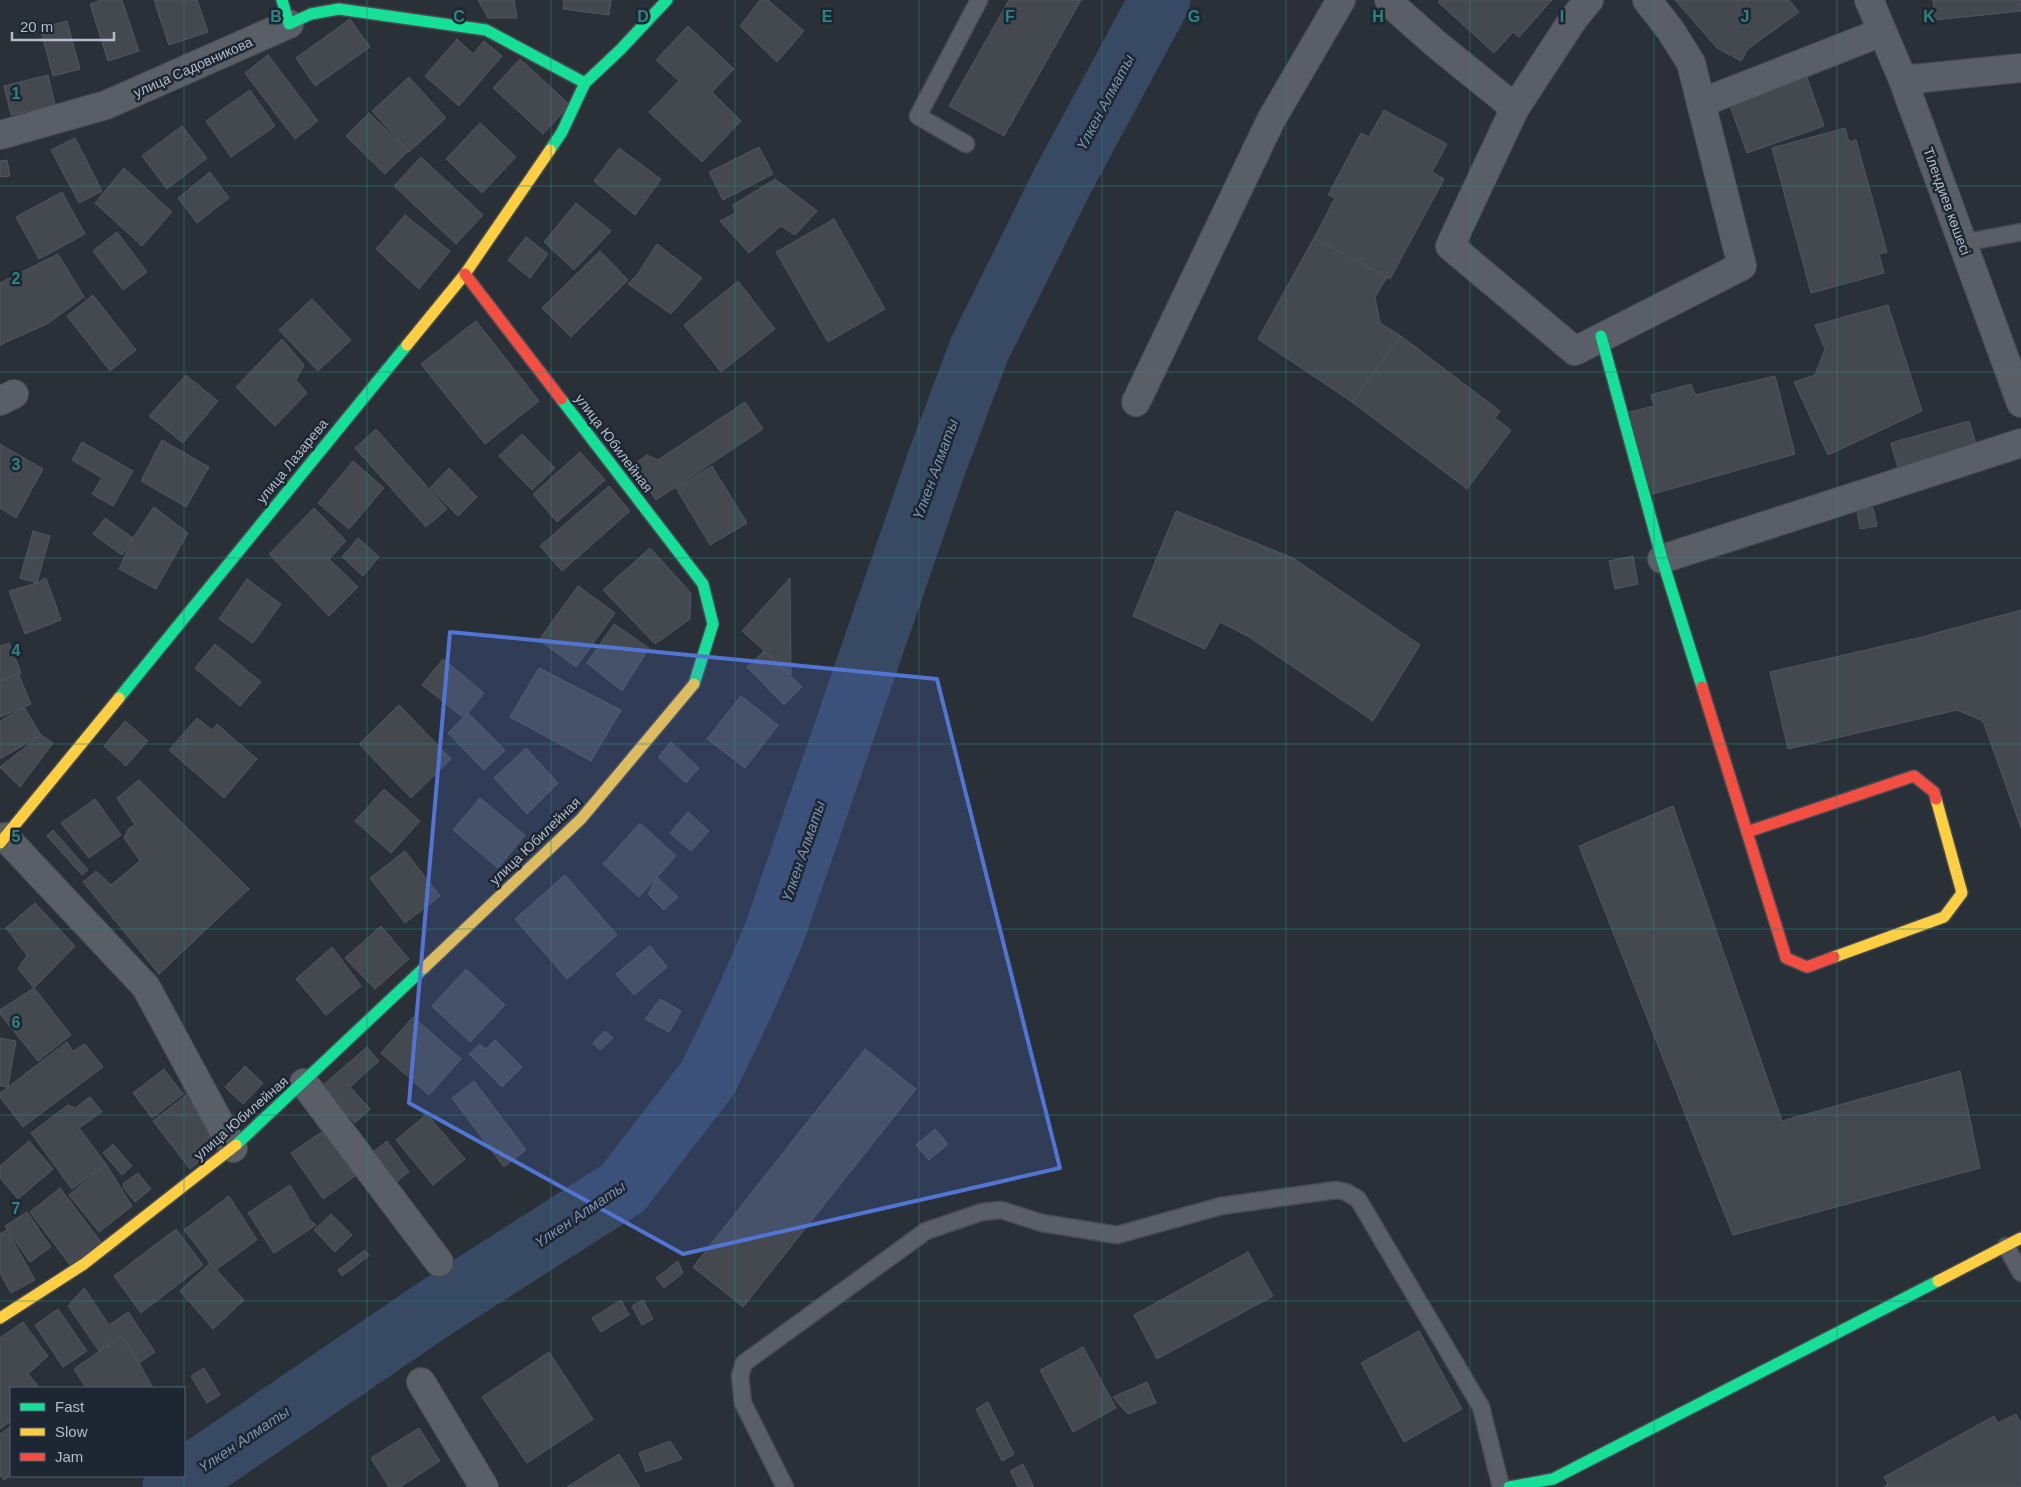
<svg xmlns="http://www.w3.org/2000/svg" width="2021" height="1487" font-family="Arial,sans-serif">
  <rect width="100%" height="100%" fill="#2a3038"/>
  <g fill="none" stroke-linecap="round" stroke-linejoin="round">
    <polyline stroke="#384963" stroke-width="61" points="173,1487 437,1307 623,1188 708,1078 745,1001 774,934 937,462 979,350 1063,180 1160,0"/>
  </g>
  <g fill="#444950" stroke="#52575f">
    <polygon points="101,0 122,0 139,51 108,61 90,4"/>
    <polygon points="154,0 197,0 208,32 169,45"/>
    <polygon points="478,0 514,0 517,18 488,18"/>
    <polygon points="564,0 611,0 609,15 563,9"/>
    <polygon points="760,0 768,0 804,31 777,62 740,26"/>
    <polygon points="1009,0 1081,0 1004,136 949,106"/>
    <polygon points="1440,0 1552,0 1519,37 1513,32 1494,53 1438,2"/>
    <polygon points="1675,0 1789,0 1799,12 1748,49 1741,61 1717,48"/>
    <polygon points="1933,0 2021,0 2021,11 1935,20"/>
    <polygon points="350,19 370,47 315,86 296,58"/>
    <polygon points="67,21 80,69 53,76 40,28"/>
    <polygon points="688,26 734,69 712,92 741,121 702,162 649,112 679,81 656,60"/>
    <polygon points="457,39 473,54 484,41 502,56 459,106 425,76"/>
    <polygon points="268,55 318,121 295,139 245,73"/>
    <polygon points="520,59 570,105 543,134 493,88"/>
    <polygon points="48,75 55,105 11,115 4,86"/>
    <polygon points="1806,75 1824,126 1747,153 1729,103"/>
    <polygon points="409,77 446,118 409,152 372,111"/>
    <polygon points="250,90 275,126 231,157 206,121"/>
    <polygon points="1384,110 1447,144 1432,172 1444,179 1390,279 1314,238 1335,198 1328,195 1361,133 1369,137"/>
    <polygon points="369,113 408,151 385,174 346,136"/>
    <polygon points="480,123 516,157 482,193 446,159"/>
    <polygon points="182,126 207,158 167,189 142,156"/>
    <polygon points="1845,128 1849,142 1856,140 1887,252 1879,254 1884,273 1811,293 1772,148"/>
    <polygon points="75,138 102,191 79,203 51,150"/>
    <polygon points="759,147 773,174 723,200 709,172"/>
    <polygon points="619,148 661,179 635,215 594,181"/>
    <polygon points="421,157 483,215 456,244 394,186"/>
    <polygon points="7,160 10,176 0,177 0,161"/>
    <polygon points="124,168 172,212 142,246 95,203"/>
    <polygon points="210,172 229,198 197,223 178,198"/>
    <polygon points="775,179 817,211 795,235 781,226 749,253 720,221 735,213 733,205"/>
    <polygon points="62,192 85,234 39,259 16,217"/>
    <polygon points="576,203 611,231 574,270 544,242"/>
    <polygon points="405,215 450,251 419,289 376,249"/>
    <polygon points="834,219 885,309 828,342 776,252"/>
    <polygon points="117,232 147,272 123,290 93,251"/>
    <polygon points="526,237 548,254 530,278 508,260"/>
    <polygon points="1314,238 1387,277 1375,297 1380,323 1401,336 1352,402 1258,339"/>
    <polygon points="657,244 702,278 671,314 628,284 637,275"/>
    <polygon points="600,251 628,280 571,337 542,308"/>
    <polygon points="58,254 84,297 47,324 0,345 0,283"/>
    <polygon points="738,281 775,329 721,372 684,325"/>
    <polygon points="93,295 136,350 110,371 67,316"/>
    <polygon points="312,299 351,340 318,371 279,330"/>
    <polygon points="1888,305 1922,411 1828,455 1794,382 1815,375 1825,349 1815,325"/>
    <polygon points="476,321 539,401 485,444 421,364"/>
    <polygon points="1401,336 1500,411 1495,418 1511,430 1467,489 1352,402"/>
    <polygon points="282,339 304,365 296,380 307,393 275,426 236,387"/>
    <polygon points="186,375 218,401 183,443 149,416"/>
    <polygon points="1775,376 1795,454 1649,495 1626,413 1654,406 1651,395 1691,384 1695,395"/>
    <polygon points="745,402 763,429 656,500 633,465 647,455 658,460"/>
    <polygon points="1969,421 1980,458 1901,479 1891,443"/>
    <polygon points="376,429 447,509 426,527 355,448"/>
    <polygon points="522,434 555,468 532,490 499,456"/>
    <polygon points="162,440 209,467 186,507 141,481"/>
    <polygon points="82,442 133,471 113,506 92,494 102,478 72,460"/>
    <polygon points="0,444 43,469 16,518 0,508"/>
    <polygon points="580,452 605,480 557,522 533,494"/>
    <polygon points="353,461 384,488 349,529 318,503"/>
    <polygon points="712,466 747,523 710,545 676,488"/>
    <polygon points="449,468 477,497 458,516 430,488"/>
    <polygon points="609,486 630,511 562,571 540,546"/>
    <polygon points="154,507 188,533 156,589 119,569 133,538"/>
    <polygon points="314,508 346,541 329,559 358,587 329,616 269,554"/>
    <polygon points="1873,508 1877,526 1860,529 1857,510"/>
    <polygon points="1176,511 1293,558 1420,645 1373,721 1249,637 1220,622 1205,649 1133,616"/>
    <polygon points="105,518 133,538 122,555 93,534"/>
    <polygon points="33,531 50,536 37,583 20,578"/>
    <polygon points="358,538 379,557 363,576 342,557"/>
    <polygon points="650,548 691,593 690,619 655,644 603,590"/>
    <polygon points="1633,556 1638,584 1615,589 1609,561"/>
    <polygon points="46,578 61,620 25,634 9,591 37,583"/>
    <polygon points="790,578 791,675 742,631"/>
    <polygon points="247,579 281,604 253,643 219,619"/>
    <polygon points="578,586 615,613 576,667 539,640"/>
    <polygon points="2021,610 2021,828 1983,721 1957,710 1788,749 1770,672 1918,638"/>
    <polygon points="614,624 649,648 622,691 587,663"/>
    <polygon points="9,643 21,673 0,681 0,646"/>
    <polygon points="215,644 261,682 240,706 195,668"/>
    <polygon points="764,651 802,687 784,705 747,667"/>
    <polygon points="443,659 484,693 464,718 422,685"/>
    <polygon points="539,668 621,710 591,761 510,717"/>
    <polygon points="18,673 31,704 0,717 0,681"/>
    <polygon points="741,696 778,725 745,768 707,739"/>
    <polygon points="399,705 451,759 411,798 359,744"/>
    <polygon points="24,707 41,735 0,759 0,721"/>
    <polygon points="468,713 505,750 484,770 448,733"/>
    <polygon points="197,718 212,730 217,724 257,759 224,798 169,750"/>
    <polygon points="125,721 148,741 126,766 104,746"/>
    <polygon points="41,735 53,743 20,787 0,767"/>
    <polygon points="671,742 699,768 686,783 658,757"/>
    <polygon points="526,748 558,783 527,814 494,778"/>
    <polygon points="139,780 249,889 159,974 83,882 96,871 111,885 140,861 124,838 129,828 135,825 117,798"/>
    <polygon points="384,789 420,821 391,853 355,821"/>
    <polygon points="480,798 525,835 498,868 453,830"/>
    <polygon points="95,799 121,835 89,858 61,823"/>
    <polygon points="1673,806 1782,1121 1960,1071 1980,1168 1733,1235 1579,846"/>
    <polygon points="688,812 709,831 691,851 670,833"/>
    <polygon points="640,823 676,856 639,897 603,864"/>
    <polygon points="53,830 88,870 82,875 47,836"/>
    <polygon points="405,851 440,896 405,923 370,878"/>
    <polygon points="565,875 617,935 567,979 515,919"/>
    <polygon points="657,877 678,897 664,910 648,894"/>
    <polygon points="35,903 75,946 34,988 18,969 27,955 6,928"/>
    <polygon points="381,926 409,959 375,989 345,958"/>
    <polygon points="650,946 667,967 634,995 616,974"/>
    <polygon points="332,947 361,986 326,1015 296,979"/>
    <polygon points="466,969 505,1005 470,1042 432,1006"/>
    <polygon points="34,988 71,1035 38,1061 0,1014 0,1010"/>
    <polygon points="660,999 681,1011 669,1032 645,1019"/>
    <polygon points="413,1017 461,1059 429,1095 381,1053"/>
    <polygon points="605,1031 613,1038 600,1050 593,1043"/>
    <polygon points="0,1038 16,1041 8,1087 0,1086"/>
    <polygon points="495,1040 522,1067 502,1087 469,1054 480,1044 486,1049"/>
    <polygon points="67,1042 73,1051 85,1044 103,1067 23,1127 0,1097 0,1093"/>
    <polygon points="367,1047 379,1061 350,1087 370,1109 355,1123 322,1086"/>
    <polygon points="865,1049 916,1089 743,1307 693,1267"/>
    <polygon points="245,1066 263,1083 243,1104 225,1087"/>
    <polygon points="164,1069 183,1094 152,1118 133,1093"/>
    <polygon points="474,1081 526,1150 504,1167 452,1098"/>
    <polygon points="189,1093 207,1116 212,1152 190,1169 153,1121"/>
    <polygon points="90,1097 102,1112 79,1128 106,1164 72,1189 31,1133 68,1105 75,1108"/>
    <polygon points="427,1114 465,1159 433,1185 396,1140"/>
    <polygon points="935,1129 948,1144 929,1160 916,1145"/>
    <polygon points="323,1131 355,1176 323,1199 291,1153"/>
    <polygon points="29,1141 53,1169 18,1199 0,1178 0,1166"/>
    <polygon points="387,1141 409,1172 391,1186 369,1155"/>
    <polygon points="113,1144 132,1166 122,1175 103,1153"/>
    <polygon points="106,1164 132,1206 99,1232 69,1195"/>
    <polygon points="138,1173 151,1189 135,1202 123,1187 124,1183"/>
    <polygon points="290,1185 310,1220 316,1225 274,1253 248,1213"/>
    <polygon points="60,1188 101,1242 70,1265 30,1212"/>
    <polygon points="229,1196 257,1240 214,1271 210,1263 184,1230"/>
    <polygon points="27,1212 51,1247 30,1262 5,1226"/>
    <polygon points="331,1214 352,1235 335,1252 314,1230"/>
    <polygon points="176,1229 203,1265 141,1313 114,1276"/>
    <polygon points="7,1230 35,1280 11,1293 0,1273 0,1234"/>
    <polygon points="365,1250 369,1256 342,1276 338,1270"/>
    <polygon points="1248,1252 1273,1296 1157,1359 1134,1315"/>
    <polygon points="678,1261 683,1273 664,1288 656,1278"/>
    <polygon points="210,1263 244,1300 213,1329 180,1291"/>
    <polygon points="84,1288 109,1325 128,1312 155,1352 139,1363 121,1336 99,1351 68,1306"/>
    <polygon points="621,1300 629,1315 601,1332 592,1318"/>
    <polygon points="643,1300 653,1319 642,1325 632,1306"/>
    <polygon points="58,1309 87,1351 63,1367 35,1325"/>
    <polygon points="23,1322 48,1356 28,1374 40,1388 11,1388 11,1421 0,1429 0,1338"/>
    <polygon points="1419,1331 1462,1409 1404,1442 1361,1363"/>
    <polygon points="121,1336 139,1363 153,1388 86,1388 74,1369"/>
    <polygon points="1083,1347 1116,1408 1073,1432 1040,1370"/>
    <polygon points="549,1352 593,1419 527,1463 482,1397"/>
    <polygon points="204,1368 220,1395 207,1403 191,1376"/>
    <polygon points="1147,1382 1156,1403 1128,1414 1113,1397"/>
    <polygon points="988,1402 1014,1454 1002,1461 976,1409"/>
    <polygon points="2016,1414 2021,1423 2021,1487 1884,1487 1888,1484 1884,1477 1994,1416 1998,1423"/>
    <polygon points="10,1427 11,1475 4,1480 0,1475 0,1434"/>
    <polygon points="419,1428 440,1461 400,1487 389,1487 371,1458"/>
    <polygon points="670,1441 682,1459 646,1472 639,1453"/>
    <polygon points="619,1454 640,1487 567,1487"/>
    <polygon points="1023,1464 1034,1487 1018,1487 1010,1471"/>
  </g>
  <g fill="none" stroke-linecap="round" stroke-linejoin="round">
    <g stroke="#484c53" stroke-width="19">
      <g id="lane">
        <polyline points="966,144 918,116 979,0"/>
        <polyline points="1962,243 2021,232"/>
        <polyline points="2006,1246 2021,1273"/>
        <polyline points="785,1487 743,1403 740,1376 744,1363 926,1231 982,1212 1001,1210 1042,1223 1117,1235 1221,1206 1336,1190 1346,1192 1358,1199 1481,1407 1501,1487"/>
      </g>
    </g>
    <g stroke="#484c53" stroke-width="30">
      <g id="street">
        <polyline points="1389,0 1393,6 1436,44 1515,108"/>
        <polyline points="1589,0 1574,18 1515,108 1450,246 1575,351 1742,266 1691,63 1671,31 1647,0"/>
        <polyline points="1869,0 1903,80 2021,403"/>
        <polyline points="1903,80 2021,68"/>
        <polyline points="1701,103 1882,32"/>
        <polyline points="0,135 106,105 289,24"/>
        <polyline points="0,401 14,394"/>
        <polyline points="1136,402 1271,120 1341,0"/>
        <polyline points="1662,559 2021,443"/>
        <polyline points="5,837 146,987 233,1148"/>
        <polyline points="304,1083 439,1262"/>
        <polyline points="421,1382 484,1487"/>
      </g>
    </g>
    <g stroke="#484c53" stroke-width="14">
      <g id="fast">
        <polyline points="282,0 289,24 311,14 339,9 486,30 585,83"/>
        <polyline points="550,150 562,132 585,83 620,50 667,0"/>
        <polyline points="1601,336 1662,559 1702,687"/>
        <polyline points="561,399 703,584 713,624 694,684"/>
        <polyline points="119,698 407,345"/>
        <polyline points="236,1145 424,968"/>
        <polyline points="1509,1487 1553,1479 1938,1281"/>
      </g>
    </g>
    <g stroke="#484c53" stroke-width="14">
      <g id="slow">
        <polyline points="407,345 465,274 550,150"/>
        <polyline points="0,843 119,698"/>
        <polyline points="1834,957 1944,917 1962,893 1936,799"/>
        <polyline points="424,968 581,819 694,684"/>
        <polyline points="1938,1281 2021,1238"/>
        <polyline points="0,1318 84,1264 236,1145"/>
      </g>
    </g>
    <g stroke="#484c53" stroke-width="14">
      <g id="jam">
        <polyline points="465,274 561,399"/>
        <polyline points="1702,687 1786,958 1807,967 1834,957"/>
        <polyline points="1747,832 1914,776 1934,792 1936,799"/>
      </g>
    </g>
    <use href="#lane" stroke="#5a5e66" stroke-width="16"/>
    <use href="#street" stroke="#5a5e66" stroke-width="28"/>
    <use href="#fast" stroke="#16e098" stroke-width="11"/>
    <use href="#slow" stroke="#ffcf43" stroke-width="11"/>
    <use href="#jam" stroke="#f24e42" stroke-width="11"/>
  </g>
  <path fill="#5274d3" fill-opacity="0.2" stroke="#5274d3" stroke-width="4" stroke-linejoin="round" d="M450,632L937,679L1060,1168L683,1254L409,1103Z"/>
  <path fill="none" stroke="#308480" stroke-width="1" stroke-opacity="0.55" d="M184,0V1388M367,0V1487M551,0V1487M735,0V1487M919,0V1487M1102,0V1487M1286,0V1487M1470,0V1487M1654,0V1487M1837,0V1487M0,186H2021M0,372H2021M0,558H2021M0,744H2021M0,929H2021M0,1115H2021M0,1301H2021M184,1476V1487"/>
  <g text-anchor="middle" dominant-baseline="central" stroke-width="5" stroke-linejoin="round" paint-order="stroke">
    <g font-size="14" fill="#b4bcc9" stroke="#1d2633">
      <text transform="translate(193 67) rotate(-24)">улица Садовникова</text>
      <text transform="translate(1947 201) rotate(70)">Тілендиев көшесі</text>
      <text transform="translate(614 443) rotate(53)">улица Юбилейная</text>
      <text transform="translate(292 461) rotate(-51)">улица Лазарева</text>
      <text transform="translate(535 841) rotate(-44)">улица Юбилейная</text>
      <text transform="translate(241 1118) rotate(-41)">улица Юбилейная</text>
    </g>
    <g font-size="15" font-style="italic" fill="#7c92b1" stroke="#1d2633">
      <text transform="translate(1105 102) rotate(-62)">Үлкен Алматы</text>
      <text transform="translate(935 469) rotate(-70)">Үлкен Алматы</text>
      <text transform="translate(803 851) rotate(-71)">Үлкен Алматы</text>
      <text transform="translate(580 1214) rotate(-34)">Үлкен Алматы</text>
      <text transform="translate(244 1439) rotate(-34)">Үлкен Алматы</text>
    </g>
  </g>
  <g font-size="16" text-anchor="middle" font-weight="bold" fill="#308480" stroke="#1d2633" stroke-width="5" stroke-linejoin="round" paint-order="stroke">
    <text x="276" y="22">B</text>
    <text x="459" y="22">C</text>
    <text x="643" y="22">D</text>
    <text x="827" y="22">E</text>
    <text x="1010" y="22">F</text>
    <text x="1194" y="22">G</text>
    <text x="1378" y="22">H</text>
    <text x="1562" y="22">I</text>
    <text x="1745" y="22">J</text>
    <text x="1929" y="22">K</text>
    <text x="16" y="99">1</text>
    <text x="16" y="284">2</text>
    <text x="16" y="470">3</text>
    <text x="16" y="656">4</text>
    <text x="16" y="842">5</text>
    <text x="16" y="1028">6</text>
    <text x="16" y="1214">7</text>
  </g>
  <rect x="10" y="1387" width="175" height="90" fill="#1d2633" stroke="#59626f"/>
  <rect x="20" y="1403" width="25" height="8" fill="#16e098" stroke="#59626f"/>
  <text x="55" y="1412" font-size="15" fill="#b4bcc9">Fast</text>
  <rect x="20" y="1428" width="25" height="8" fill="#ffcf43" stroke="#59626f"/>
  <text x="55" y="1437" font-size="15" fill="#b4bcc9">Slow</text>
  <rect x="20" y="1453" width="25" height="8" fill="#f24e42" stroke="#59626f"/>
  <text x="55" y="1462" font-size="15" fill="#b4bcc9">Jam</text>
  <path d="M12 32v8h102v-8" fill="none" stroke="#b4bcc9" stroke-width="2.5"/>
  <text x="20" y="32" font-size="15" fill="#b4bcc9" stroke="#1d2633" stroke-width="4" paint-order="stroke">20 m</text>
</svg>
